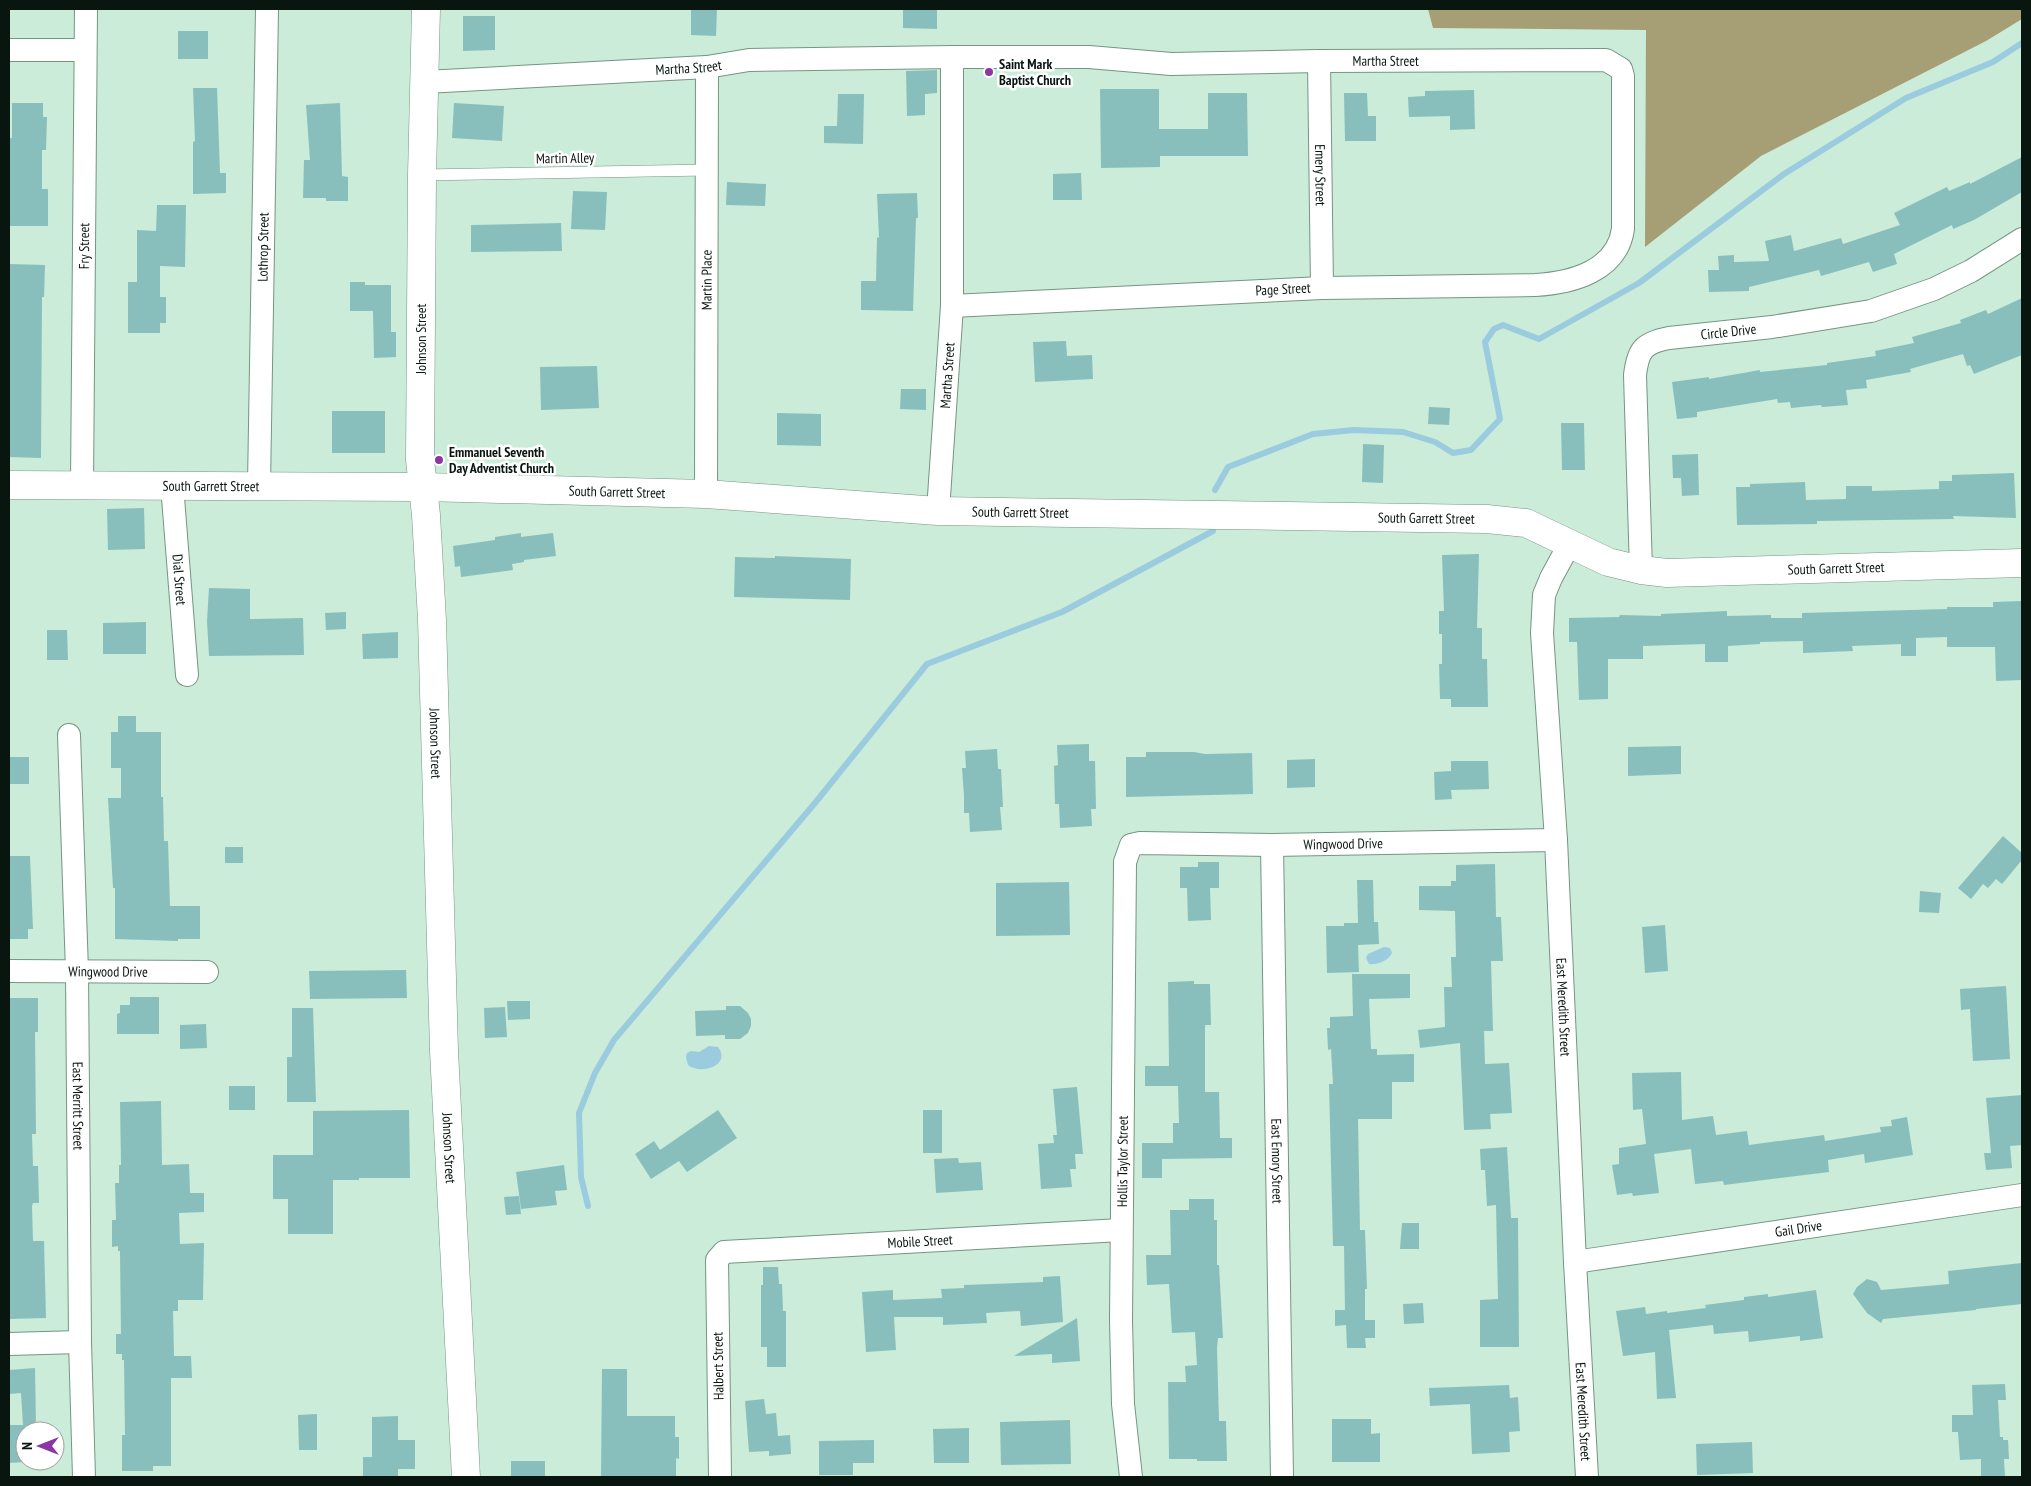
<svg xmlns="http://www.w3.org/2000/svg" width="2031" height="1486" font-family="'PT Sans Narrow',sans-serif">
  <rect width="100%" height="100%" fill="#caecd9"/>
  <polygon fill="#a69e75" points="1428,9 2022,9 2022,19 1986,41 1761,156 1645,247 1646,30 1433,28"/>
  <g fill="#9acbde">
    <path d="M1384,947L1390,948L1392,953C1388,961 1377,965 1369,964L1366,958L1368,954Z"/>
    <path d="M709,1046L718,1047C732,1066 700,1075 688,1065L686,1057L687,1053L691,1051L699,1052Z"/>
  </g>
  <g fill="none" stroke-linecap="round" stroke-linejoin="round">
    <g stroke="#9acbde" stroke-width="6">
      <polyline points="1215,490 1228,467 1313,434 1354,430 1403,432 1435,442 1453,453 1471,450 1500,419 1485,342 1494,329 1503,325 1539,339 1639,283 1784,174 1906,98 1993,62 2022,43"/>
      <polyline points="588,1206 581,1177 579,1113 595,1073 614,1040 815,803 927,664 1062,612 1213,531"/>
    </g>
  </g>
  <g fill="#88bfbd">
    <polygon points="691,9 717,9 716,36 691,35"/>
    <polygon points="903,9 937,9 937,29 903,28"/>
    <polygon points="463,16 495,16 495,50 463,51"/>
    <rect x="178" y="31" width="30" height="28"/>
    <polygon points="937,70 937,93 925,94 925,115 907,116 906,71"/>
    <polygon points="193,88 217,88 220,173 226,173 226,193 193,194 193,142 195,141"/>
    <polygon points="1100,89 1159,89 1159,129 1208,129 1208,93 1247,93 1248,156 1160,156 1160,167 1101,168"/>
    <polygon points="1474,90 1475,129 1450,130 1450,116 1409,117 1408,97 1425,96 1425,91"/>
    <polygon points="1344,93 1367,93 1368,116 1376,116 1376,141 1345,141"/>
    <polygon points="838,94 864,94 863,144 824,143 824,126 837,126"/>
    <polygon points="12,103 43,103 43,117 47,117 46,150 42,150 42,189 48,189 48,226 9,226 9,138 12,138"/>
    <polygon points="340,103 342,176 348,177 348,201 326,201 326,198 303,198 304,160 310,160 306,105"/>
    <polygon points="454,103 504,106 502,141 452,138"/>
    <polygon points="2022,157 2022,192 1974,220 1953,229 1952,225 1894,254 1897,264 1873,272 1869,262 1821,276 1819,270 1749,287 1749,291 1709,292 1708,270 1719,270 1718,256 1734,255 1734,262 1769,261 1765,241 1791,235 1794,251 1841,238 1843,244 1900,225 1894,213 1947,187 1949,191 1970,182 1970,184"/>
    <polygon points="1081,173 1082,200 1053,200 1053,174"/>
    <polygon points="727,182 766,184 765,206 726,205"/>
    <polygon points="573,191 607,192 605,230 571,229"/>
    <polygon points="917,193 918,218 916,218 913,311 861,310 861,281 876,281 877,237 879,238 877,194"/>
    <polygon points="157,205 186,205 185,267 160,266 160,297 166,297 166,323 160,323 160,333 128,333 128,282 137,282 137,230 156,231"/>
    <polygon points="561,223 562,251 471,252 471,225"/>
    <polygon points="9,264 45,265 44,297 42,297 41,458 9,457"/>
    <polygon points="350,282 365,282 365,285 391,285 391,332 396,332 396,357 374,358 373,311 350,311"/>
    <polygon points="2022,298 2022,355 1974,374 1970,365 1967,366 1963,354 1910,369 1911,372 1866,380 1867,388 1846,390 1848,405 1822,407 1821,405 1791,408 1790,402 1778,403 1777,399 1697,412 1697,417 1677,419 1672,382 1709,377 1709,379 1760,370 1760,372 1827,365 1827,363 1876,356 1875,351 1914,343 1912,337 1961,323 1960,320 1986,310 1988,314"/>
    <polygon points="1066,341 1067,356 1092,355 1093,379 1035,382 1033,342"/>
    <polygon points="597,366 599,408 541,410 540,367"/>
    <polygon points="901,389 926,389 926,410 900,409"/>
    <polygon points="1429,407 1450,408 1449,425 1428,424"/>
    <rect x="332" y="411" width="53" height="42"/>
    <polygon points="777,413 821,414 821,446 777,445"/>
    <polygon points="1561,423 1584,423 1585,470 1562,470"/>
    <polygon points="1363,444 1384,445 1383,483 1362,482"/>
    <polygon points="1698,454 1699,495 1682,496 1681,478 1673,478 1672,455"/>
    <polygon points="2014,473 2016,518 1953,516 1954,519 1817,521 1817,524 1737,525 1736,487 1750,487 1750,484 1805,482 1806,500 1846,499 1846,486 1872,486 1872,491 1939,489 1939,481 1952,481 1952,475"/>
    <polygon points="144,508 145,549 108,550 107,509"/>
    <polygon points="521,533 521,537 553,533 556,556 524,560 524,562 512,564 513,570 461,577 460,566 455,567 453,546 495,540 495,537"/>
    <polygon points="1479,554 1477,628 1482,628 1482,659 1487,659 1488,707 1451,707 1451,699 1440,699 1439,664 1442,664 1442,634 1439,634 1439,611 1444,611 1442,555"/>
    <polygon points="775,556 851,559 850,600 734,597 735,557 775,558"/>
    <polygon points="209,588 250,589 250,619 303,618 304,655 209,656 207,621"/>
    <polygon points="2022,601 2022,680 1996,681 1995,647 1947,647 1947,637 1916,638 1916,656 1901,656 1901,644 1852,646 1853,651 1803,653 1803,641 1760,642 1760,644 1728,646 1728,662 1705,662 1705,644 1643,646 1643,659 1608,659 1608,699 1579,700 1577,642 1569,642 1569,618 1619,617 1620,615 1661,616 1661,614 1727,611 1727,616 1771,615 1771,618 1802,618 1802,613 1947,609 1947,607 1993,607 1993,602"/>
    <polygon points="346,612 346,629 326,630 325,613"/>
    <polygon points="146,622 146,654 103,654 103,623"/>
    <polygon points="47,630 67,630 68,660 47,660"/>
    <polygon points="398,632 398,658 363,659 362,634"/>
    <polygon points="118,716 136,716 136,732 161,732 161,797 163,797 164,841 168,841 170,906 200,906 200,939 178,939 178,941 115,939 115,888 113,888 108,798 121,798 121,768 111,768 111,732 118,732"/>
    <polygon points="1089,744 1089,761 1095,761 1096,809 1091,809 1092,826 1060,828 1059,804 1055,804 1054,766 1058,765 1057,745"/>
    <polygon points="1681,746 1681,774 1628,776 1628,747"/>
    <polygon points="997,749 998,769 1001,769 1003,807 1000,807 1002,830 970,832 969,813 964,813 964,796 962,768 966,768 965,751"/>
    <polygon points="1146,752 1194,752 1205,754 1252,753 1253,794 1126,797 1126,757 1146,757"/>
    <rect x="9" y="757" width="20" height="27"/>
    <polygon points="1315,759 1315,787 1287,788 1287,760"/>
    <polygon points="1451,761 1488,761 1489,789 1451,790 1452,799 1435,800 1434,772 1451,771"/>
    <polygon points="2003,836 2022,853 2022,860 2002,884 1996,879 1988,888 1983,884 1971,899 1958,888"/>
    <rect x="225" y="847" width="18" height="16"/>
    <polygon points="9,856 30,856 33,929 28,929 28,939 9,939"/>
    <polygon points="1198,862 1219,862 1219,888 1210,888 1211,920 1188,921 1187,888 1180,888 1180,867 1198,867"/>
    <polygon points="1495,864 1496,917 1501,917 1503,961 1491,961 1493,1031 1484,1031 1485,1064 1509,1063 1512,1113 1490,1114 1491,1129 1464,1130 1460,1043 1420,1048 1418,1030 1445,1027 1444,987 1452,987 1451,957 1456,957 1455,911 1419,910 1419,886 1451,886 1451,881 1456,881 1456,865"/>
    <polygon points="1357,880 1373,880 1374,922 1378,922 1379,944 1358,945 1359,972 1327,973 1326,926 1344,926 1344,923 1358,923"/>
    <polygon points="1069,882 1070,935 996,936 996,883"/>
    <polygon points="1920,891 1941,893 1939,913 1919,912"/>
    <polygon points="1665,925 1668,971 1645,973 1642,927"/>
    <polygon points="406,970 407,998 310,999 309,971"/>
    <polygon points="1352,974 1410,974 1410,998 1369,999 1371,1049 1377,1049 1377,1055 1414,1054 1414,1082 1392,1082 1392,1119 1358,1119 1360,1230 1365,1230 1367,1289 1365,1289 1365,1320 1375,1320 1375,1338 1365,1338 1366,1348 1347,1348 1346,1325 1335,1326 1335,1310 1345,1310 1344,1246 1333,1246 1329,1084 1333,1084 1331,1049 1328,1050 1327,1028 1330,1028 1330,1017 1353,1016"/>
    <polygon points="1194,981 1194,984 1210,984 1211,1025 1205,1025 1205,1092 1219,1092 1220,1138 1232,1138 1232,1158 1162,1159 1162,1178 1142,1178 1142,1143 1173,1143 1173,1123 1179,1123 1178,1086 1145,1086 1145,1066 1169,1066 1168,982"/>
    <polygon points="2006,986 2010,1059 1973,1061 1970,1009 1961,1010 1960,989"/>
    <polygon points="130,997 159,997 159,1034 117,1034 117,1014 120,1013 120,1005 130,1005"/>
    <polygon points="9,998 38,998 38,1032 35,1032 36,1134 32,1134 33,1166 38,1166 39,1203 33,1203 32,1206 33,1241 44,1241 46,1318 9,1319"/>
    <polygon points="507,1001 530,1001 530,1019 508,1020"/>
    <polygon points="726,1006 740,1006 748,1013 751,1019 751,1026 748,1033 740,1039 725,1039 725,1035 696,1036 695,1011 726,1010"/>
    <polygon points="505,1007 507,1037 485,1038 484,1008"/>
    <polygon points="292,1008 313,1008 316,1102 287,1102 287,1057 292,1057"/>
    <polygon points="206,1024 207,1048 180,1049 180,1025"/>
    <polygon points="1681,1072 1682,1120 1713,1116 1716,1135 1747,1131 1749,1145 1824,1135 1825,1141 1881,1132 1880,1127 1892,1126 1891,1120 1907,1117 1913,1155 1865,1163 1864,1154 1828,1160 1829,1172 1724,1185 1723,1181 1695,1184 1691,1149 1654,1154 1659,1193 1633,1196 1632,1193 1617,1195 1612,1165 1619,1164 1619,1148 1646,1144 1642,1109 1633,1110 1632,1073"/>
    <rect x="229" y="1086" width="26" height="24"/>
    <polygon points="1077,1087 1083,1154 1075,1154 1076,1169 1070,1169 1072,1187 1041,1189 1038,1144 1054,1143 1053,1135 1057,1135 1053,1089"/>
    <polygon points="2022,1095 2022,1145 2010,1146 2012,1168 1986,1170 1984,1153 1991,1153 1986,1098"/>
    <polygon points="161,1101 162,1165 189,1164 190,1193 204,1193 204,1212 179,1213 180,1244 204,1243 203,1300 178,1300 178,1311 173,1311 174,1356 191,1356 192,1378 171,1378 171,1466 153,1466 153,1471 122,1471 122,1435 125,1435 124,1360 122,1360 122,1354 116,1354 116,1334 121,1334 120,1251 118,1251 118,1246 112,1247 112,1220 116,1220 115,1183 119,1183 119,1165 121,1165 120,1102"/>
    <polygon points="409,1110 410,1178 359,1178 359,1180 333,1180 333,1234 288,1234 288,1199 273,1199 273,1155 313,1155 313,1111"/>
    <polygon points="718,1110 737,1138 687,1172 679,1161 651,1179 635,1154 654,1141 660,1150"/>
    <rect x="923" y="1110" width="19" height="43"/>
    <polygon points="1507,1147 1511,1218 1518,1218 1519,1347 1480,1347 1480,1300 1498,1299 1496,1205 1487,1206 1485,1170 1481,1170 1480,1149"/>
    <polygon points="958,1158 959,1163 981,1162 983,1190 936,1193 934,1159"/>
    <polygon points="564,1165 567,1190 555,1191 557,1205 521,1209 516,1172"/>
    <polygon points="519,1196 521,1214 506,1215 504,1197"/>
    <polygon points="1189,1199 1214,1199 1214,1220 1217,1220 1217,1265 1219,1265 1223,1338 1218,1338 1217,1348 1219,1421 1226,1421 1227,1461 1197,1461 1197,1459 1169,1459 1168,1382 1186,1382 1185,1366 1197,1365 1195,1332 1172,1333 1169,1284 1147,1285 1146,1255 1171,1255 1170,1210 1189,1210"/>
    <polygon points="1402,1223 1419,1223 1419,1249 1400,1249"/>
    <polygon points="2022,1263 2022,1304 1976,1309 1976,1310 1883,1319 1881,1323 1867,1313 1853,1294 1857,1287 1867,1279 1877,1282 1881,1290 1949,1284 1948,1271"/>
    <polygon points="763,1267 778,1267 779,1284 782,1284 783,1311 786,1311 786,1367 767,1367 767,1347 761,1347 761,1285 763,1285"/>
    <polygon points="1060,1276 1063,1322 1021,1326 1020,1311 986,1313 987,1323 943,1325 943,1317 894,1317 896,1350 866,1352 862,1292 893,1290 893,1300 942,1298 941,1289 964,1288 964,1285 1043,1282 1043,1277"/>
    <polygon points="1816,1290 1823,1338 1800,1341 1800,1336 1749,1342 1748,1331 1714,1334 1713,1325 1669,1330 1676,1398 1657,1399 1655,1352 1623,1356 1616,1311 1645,1307 1646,1314 1667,1311 1667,1313 1706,1308 1705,1305 1744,1300 1744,1297 1768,1294 1768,1297"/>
    <polygon points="1423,1303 1424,1323 1404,1324 1403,1304"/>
    <polygon points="1077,1318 1080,1361 1052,1363 1052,1354 1014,1356"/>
    <polygon points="35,1368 36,1427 25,1428 25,1462 9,1463 9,1425 23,1425 21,1393 9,1394 9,1370"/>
    <polygon points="602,1369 627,1369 627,1416 675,1416 675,1437 679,1437 679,1459 676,1458 676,1477 601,1477"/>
    <polygon points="2005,1384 2006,1400 1998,1400 2000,1437 2003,1437 2003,1440 2008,1440 2009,1459 2004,1459 2005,1477 1981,1477 1981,1459 1960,1460 1958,1432 1952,1432 1952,1415 1973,1415 1972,1385"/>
    <polygon points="1509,1385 1510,1398 1518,1397 1520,1431 1509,1432 1510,1452 1472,1454 1470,1404 1430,1406 1429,1388"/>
    <polygon points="764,1399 766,1414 776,1413 778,1436 790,1435 791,1454 769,1456 769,1451 749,1452 745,1401"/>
    <polygon points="317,1414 317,1450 299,1450 298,1415"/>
    <polygon points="398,1416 398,1440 415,1440 415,1469 398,1469 398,1477 363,1477 363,1457 372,1457 372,1417"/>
    <polygon points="1332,1419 1371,1419 1371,1434 1380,1433 1380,1462 1332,1462"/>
    <polygon points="1070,1420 1071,1464 1001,1465 1000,1422"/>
    <polygon points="969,1428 969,1463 934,1463 933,1429"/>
    <polygon points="874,1440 874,1463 853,1463 853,1475 819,1475 819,1441"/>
    <polygon points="1752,1442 1753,1473 1697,1475 1696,1444"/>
    <rect x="511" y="1461" width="34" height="16"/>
  </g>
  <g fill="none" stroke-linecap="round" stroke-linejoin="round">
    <g stroke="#769584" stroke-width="12">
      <polyline id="lane" points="422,175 707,170"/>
    </g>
    <g stroke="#769584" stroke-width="24">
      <g id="street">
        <polyline points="9,50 85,50"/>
        <path id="s1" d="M1319,61L1322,288"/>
        <path id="s2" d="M425,82L707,67L749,60L952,57H1089L1171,64L1319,61L1606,60L1621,69L1623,76V229C1617,271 1572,283 1535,285L1322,288L952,306"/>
        <path id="s3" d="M82,484L86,9"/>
        <path id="s4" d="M172,485L187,675"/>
        <path id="s5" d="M259,485L267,9"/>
        <path id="s6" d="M706,494L707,67"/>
        <path id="s7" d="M938,511L952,306V57"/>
        <path id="s8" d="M1570,543L1551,578L1544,595L1542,633L1556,840L1575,1262L1587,1477"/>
        <path id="s9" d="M1641,570L1635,375C1638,350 1643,343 1669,338L1772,327L1871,311L1934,289L1971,271L2022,239"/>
        <path id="s10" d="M69,735L77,971L80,1342L84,1477"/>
        <path id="s11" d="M1272,845L1282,1477"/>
        <path id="s12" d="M9,971L207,972"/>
        <path id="s13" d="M1575,1262L2022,1195"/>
        <polyline points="9,1344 80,1342"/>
        <path id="s14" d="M720,1477L717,1260L724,1252L1121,1230"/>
        <path id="s15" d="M1131,1477L1123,1404L1121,1321L1125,862L1131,845L1140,843L1272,845L1556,840"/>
      </g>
    </g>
    <g stroke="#769584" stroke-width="29">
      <g id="secondary">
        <path id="s16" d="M426,9L422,175L420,460L426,515L432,620L444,1051L466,1477"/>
        <path id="s17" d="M9,485L423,487L706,494L938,511L1487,519L1526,523L1608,562L1641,570L1667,573L2022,563"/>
      </g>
    </g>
    <use href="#lane" stroke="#fff" stroke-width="11"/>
    <use href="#street" stroke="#fff" stroke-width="22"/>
    <use href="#secondary" stroke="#fff" stroke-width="28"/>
  </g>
  <g fill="#8b36a3" stroke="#fff" stroke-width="2">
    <circle cx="989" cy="72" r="5"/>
    <circle cx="439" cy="460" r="5"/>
  </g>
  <g text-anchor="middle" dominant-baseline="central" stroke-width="5" stroke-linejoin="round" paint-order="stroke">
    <g font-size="14" fill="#09150f" stroke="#fff">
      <text stroke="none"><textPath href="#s2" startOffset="962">Martha Street</textPath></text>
      <text stroke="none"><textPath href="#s2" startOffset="264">Martha Street</textPath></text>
      <text transform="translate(565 158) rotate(-1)">Martin Alley</text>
      <text stroke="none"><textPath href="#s1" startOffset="114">Emery Street</textPath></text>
      <text stroke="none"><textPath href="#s3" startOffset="238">Fry Street</textPath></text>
      <text stroke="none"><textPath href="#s5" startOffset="238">Lothrop Street</textPath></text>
      <text stroke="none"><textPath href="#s6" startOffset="214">Martin Place</textPath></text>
      <text transform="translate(1283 289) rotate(-3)">Page Street</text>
      <text stroke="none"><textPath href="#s9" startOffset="311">Circle Drive</textPath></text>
      <text transform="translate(421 339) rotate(-90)">Johnson Street</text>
      <text stroke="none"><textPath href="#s7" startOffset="136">Martha Street</textPath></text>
      <text stroke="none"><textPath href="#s17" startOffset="202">South Garrett Street</textPath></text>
      <text stroke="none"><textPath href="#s17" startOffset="608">South Garrett Street</textPath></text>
      <text stroke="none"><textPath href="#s17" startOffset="1012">South Garrett Street</textPath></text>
      <text stroke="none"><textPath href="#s17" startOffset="1418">South Garrett Street</textPath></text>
      <text stroke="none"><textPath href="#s17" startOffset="1838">South Garrett Street</textPath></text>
      <text stroke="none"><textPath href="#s4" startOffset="95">Dial Street</textPath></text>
      <text stroke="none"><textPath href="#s16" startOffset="735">Johnson Street</textPath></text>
      <text stroke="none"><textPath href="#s15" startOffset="846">Wingwood Drive</textPath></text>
      <text stroke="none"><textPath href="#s12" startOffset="99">Wingwood Drive</textPath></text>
      <text stroke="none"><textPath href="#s8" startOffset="471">East Meredith Street</textPath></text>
      <text stroke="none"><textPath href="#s10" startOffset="371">East Merritt Street</textPath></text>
      <text stroke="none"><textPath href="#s16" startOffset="1140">Johnson Street</textPath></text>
      <text stroke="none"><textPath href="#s15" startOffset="316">Hollis Taylor Street</textPath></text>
      <text stroke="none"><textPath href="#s11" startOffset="316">East Emory Street</textPath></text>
      <text stroke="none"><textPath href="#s13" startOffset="226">Gail Drive</textPath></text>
      <text stroke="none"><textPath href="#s14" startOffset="424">Mobile Street</textPath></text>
      <text transform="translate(718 1366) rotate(-91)">Halbert Street</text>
      <text stroke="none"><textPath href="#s8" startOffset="876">East Meredith Street</textPath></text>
    </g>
    <g font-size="14" font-weight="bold" fill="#09150f" stroke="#fff" text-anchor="start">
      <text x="999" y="64">Saint Mark<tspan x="999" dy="16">Baptist Church</tspan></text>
      <text x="449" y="452">Emmanuel Seventh<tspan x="449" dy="16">Day Adventist Church</tspan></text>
    </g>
  </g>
  <rect width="2031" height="1486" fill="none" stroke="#09150f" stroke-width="20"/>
  <g transform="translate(40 1446) rotate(270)"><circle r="24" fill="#ffffff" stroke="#9da19f"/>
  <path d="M0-4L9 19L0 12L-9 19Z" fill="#8b36a3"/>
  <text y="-8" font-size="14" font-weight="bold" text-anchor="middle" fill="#09150f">N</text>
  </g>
</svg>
